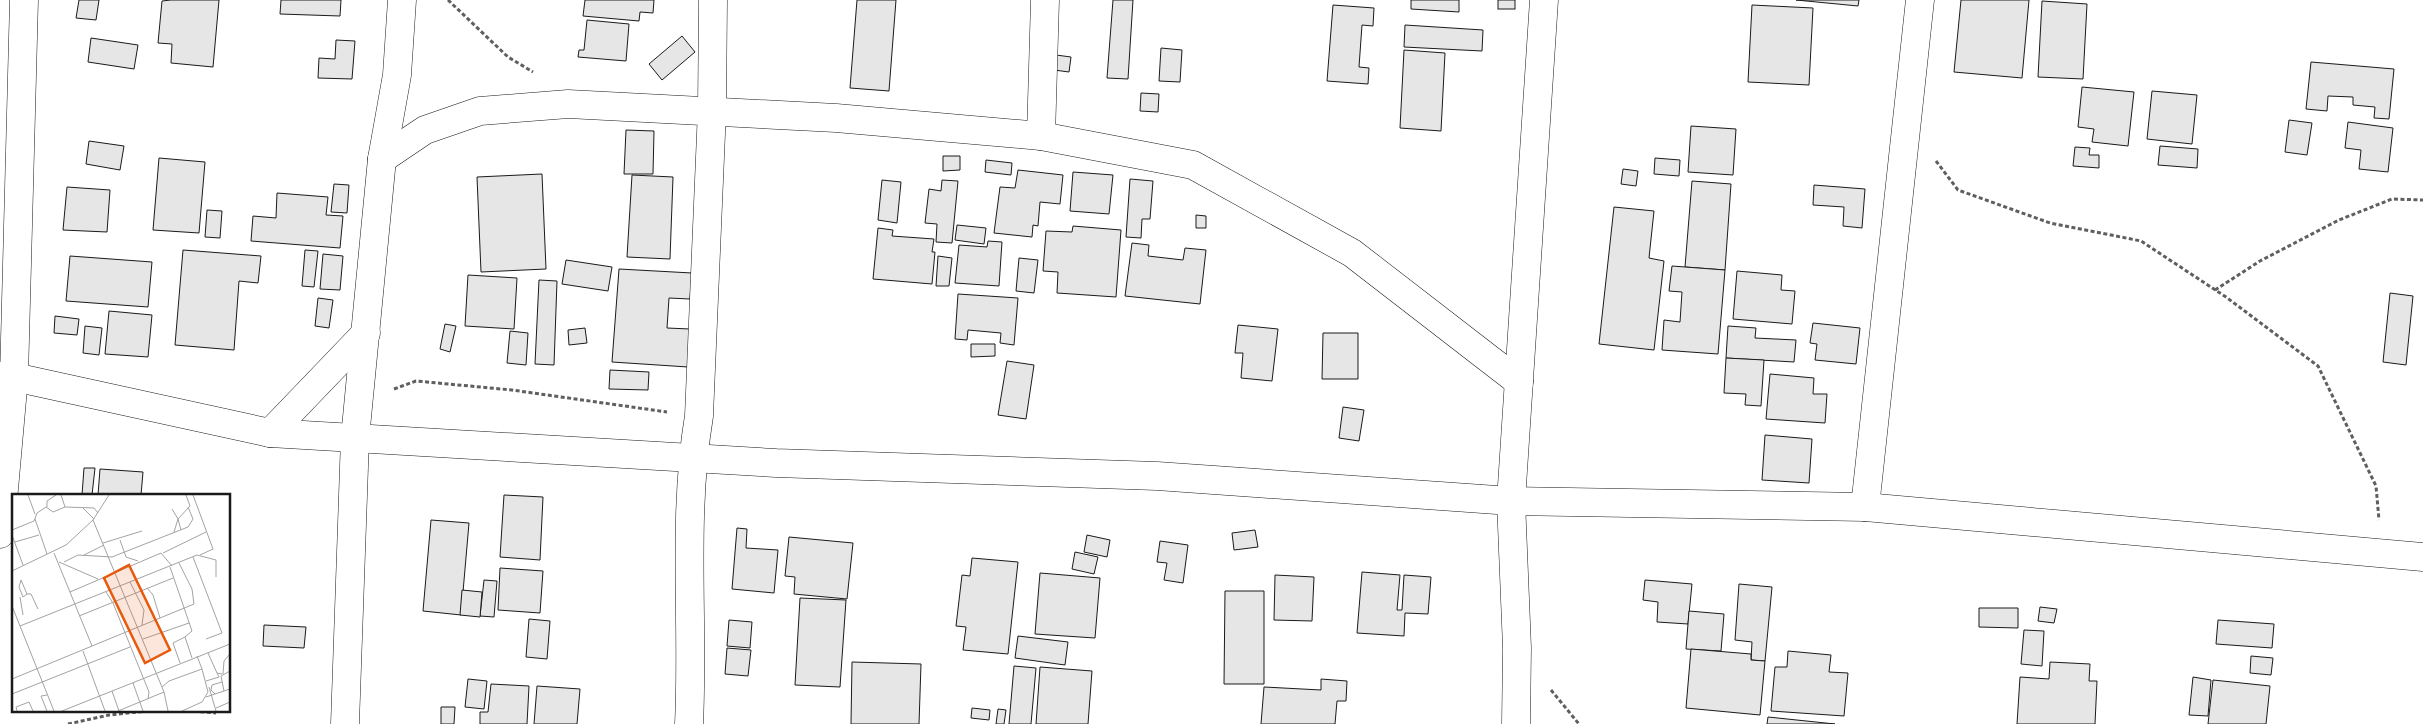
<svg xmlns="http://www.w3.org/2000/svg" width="2423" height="724" font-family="Rubik,sans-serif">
  <rect width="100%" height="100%" fill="#fff"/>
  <g fill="#e6e6e6" stroke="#1a1a1a">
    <polygon points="79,0 99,0 96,20 76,18"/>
    <polygon points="171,0 219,0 213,67 171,63 172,44 158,43 162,1"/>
    <polygon points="281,0 341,0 340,16 280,14"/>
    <polygon points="585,0 654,0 653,13 640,12 639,21 583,16"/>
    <polygon points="857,0 896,0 889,91 850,88"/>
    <polygon points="1113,0 1133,0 1128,79 1107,78"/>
    <polygon points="1411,0 1459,0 1459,12 1411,9"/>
    <rect x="1498" y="0" width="17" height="9"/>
    <polygon points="1796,0 1859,0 1858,6"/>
    <polygon points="1961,0 2029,0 2022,78 1954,72"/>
    <polygon points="2042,1 2087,4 2083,79 2038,77"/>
    <polygon points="1333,5 1374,8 1373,26 1362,25 1359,67 1369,68 1368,84 1327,81"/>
    <polygon points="1752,5 1813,8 1809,85 1748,82"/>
    <polygon points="587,20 629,24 626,61 578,57 579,50 584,50"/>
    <polygon points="1405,25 1483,30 1482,51 1404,47"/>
    <polygon points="682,36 695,52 662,80 649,64"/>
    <polygon points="91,38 138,45 134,69 88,62"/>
    <polygon points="336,40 355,41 352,79 318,78 319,58 335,59"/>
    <polygon points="1161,48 1182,50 1180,82 1159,81"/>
    <polygon points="1404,50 1445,53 1441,131 1400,128"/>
    <polygon points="1056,55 1071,57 1069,72 1054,70"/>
    <polygon points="2311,62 2394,69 2389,119 2374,118 2375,107 2353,105 2353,97 2328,96 2327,111 2306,109"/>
    <polygon points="2082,87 2134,92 2128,146 2092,142 2094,129 2078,127"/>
    <polygon points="2152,91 2197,95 2192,144 2147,139"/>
    <polygon points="1141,93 1159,94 1158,112 1140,111"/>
    <polygon points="2289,120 2312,123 2307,155 2285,152"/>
    <polygon points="2348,122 2393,128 2388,172 2359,169 2361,150 2345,148"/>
    <polygon points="1691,126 1736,129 1733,175 1688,172"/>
    <polygon points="626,130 654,131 653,174 624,174"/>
    <polygon points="89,141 124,146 120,170 86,164"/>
    <polygon points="2160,146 2198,149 2197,168 2158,165"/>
    <polygon points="2075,147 2090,148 2089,155 2099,155 2099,168 2073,166"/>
    <polygon points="943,156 960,156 960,170 943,171"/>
    <polygon points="159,158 205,162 199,233 153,230"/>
    <polygon points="1655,158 1680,160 1679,176 1654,174"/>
    <polygon points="986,160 1012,163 1011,175 985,172"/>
    <polygon points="1623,169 1638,171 1636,186 1621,184"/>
    <polygon points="1018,170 1063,175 1060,204 1040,202 1038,226 1033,225 1032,237 994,233 1000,187 1015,188"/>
    <polygon points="1073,172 1113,175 1109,214 1070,211"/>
    <polygon points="542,174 546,269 481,272 477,177"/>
    <polygon points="632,175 673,177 670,259 627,257"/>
    <polygon points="1130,179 1153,181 1150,219 1142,219 1141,238 1126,237"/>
    <polygon points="882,180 901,182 897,223 878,220"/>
    <polygon points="942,180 958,181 952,243 936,242 937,224 925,223 929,189 941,191"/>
    <polygon points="1692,181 1731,184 1725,270 1685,267"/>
    <polygon points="334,184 349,185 347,213 331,212"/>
    <polygon points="1814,185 1865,189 1862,228 1843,226 1844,207 1813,205"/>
    <polygon points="67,187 110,190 107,232 63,230"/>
    <polygon points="277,193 328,197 326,215 343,216 340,248 251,241 253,216 276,218"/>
    <polygon points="1614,207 1654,211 1649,258 1664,261 1654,350 1599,344"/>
    <polygon points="207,210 222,211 220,238 205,237"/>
    <polygon points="1196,215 1206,216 1206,228 1196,228"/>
    <polygon points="957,225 986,228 984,244 955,240"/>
    <polygon points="1073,226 1121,230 1116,297 1057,293 1058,272 1043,271 1046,231 1072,232"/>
    <polygon points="878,228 893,230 892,236 934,239 932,252 935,252 932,284 873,279"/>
    <polygon points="988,241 1002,242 999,286 955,283 959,245 987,247"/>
    <polygon points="1132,243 1149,245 1148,256 1183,260 1185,248 1206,250 1200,304 1125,296"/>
    <polygon points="183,250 261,256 258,283 239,281 234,350 175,345"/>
    <polygon points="305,250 318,251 314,287 302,286"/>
    <polygon points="323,254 343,256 340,290 320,289"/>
    <polygon points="70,256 152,262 148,307 66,301"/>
    <polygon points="938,256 952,258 949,286 936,286"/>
    <polygon points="1019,258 1038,260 1034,293 1016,291"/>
    <polygon points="566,260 612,267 608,291 562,284"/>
    <polygon points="1672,266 1725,270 1718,354 1662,350 1664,320 1680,322 1682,292 1669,291"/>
    <polygon points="619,269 692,273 690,299 669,298 667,328 690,329 688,367 612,362"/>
    <polygon points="1737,271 1782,275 1781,290 1795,291 1792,324 1733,319"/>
    <polygon points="468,275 517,278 514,329 465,326"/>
    <polygon points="539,280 557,281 554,365 535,364"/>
    <polygon points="2390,293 2413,296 2406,365 2383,362"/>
    <polygon points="958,294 1018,298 1014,345 1000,343 1001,333 968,330 967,340 955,339"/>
    <polygon points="318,298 333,300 329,328 315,326"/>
    <polygon points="109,311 152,315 148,357 105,354"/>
    <polygon points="55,316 79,319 77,335 54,333"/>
    <polygon points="1813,323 1860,328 1856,364 1815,360 1817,344 1810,343"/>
    <polygon points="445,324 456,326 450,352 440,349"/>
    <polygon points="1238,325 1278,329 1272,381 1241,378 1243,353 1235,353"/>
    <polygon points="85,326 102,328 99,355 83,353"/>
    <polygon points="1728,326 1756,328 1755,338 1796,340 1794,362 1726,358"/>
    <polygon points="585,328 587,343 569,345 568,330"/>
    <polygon points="510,331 528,333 526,365 507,363"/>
    <polygon points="1323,333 1358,333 1358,379 1322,379"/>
    <polygon points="971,344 995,344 995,356 971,357"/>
    <polygon points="1726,358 1764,360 1761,406 1745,405 1746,394 1724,393"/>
    <polygon points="1007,361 1034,365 1026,419 998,415"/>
    <polygon points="610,370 649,372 648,390 609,389"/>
    <polygon points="1770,374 1814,378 1813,394 1827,394 1825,423 1766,419"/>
    <polygon points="1343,407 1364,410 1359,441 1339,438"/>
    <polygon points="1765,435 1812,439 1809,483 1762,480"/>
    <polygon points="84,468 95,468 92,495 82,495"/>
    <polygon points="100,469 143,472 141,495 98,495"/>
    <polygon points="504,495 543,497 540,560 500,557"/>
    <polygon points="431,520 469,523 461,615 423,611"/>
    <polygon points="737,528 747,529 746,548 778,550 774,593 732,589"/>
    <polygon points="1255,530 1258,547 1234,550 1232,533"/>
    <polygon points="1087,535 1110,540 1107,557 1084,552"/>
    <polygon points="789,537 853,543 847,599 794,594 795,577 785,576"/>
    <polygon points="1160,541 1188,545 1183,583 1164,580 1167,563 1157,562"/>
    <polygon points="1075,552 1098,557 1094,574 1072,569"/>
    <polygon points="972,558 1018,562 1008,654 963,650 966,627 956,626 962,575 970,576"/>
    <polygon points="500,568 543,571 540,613 498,610"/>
    <polygon points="1362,572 1400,575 1397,610 1402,610 1404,575 1431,577 1428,614 1405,613 1404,636 1357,633"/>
    <polygon points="1040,573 1100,578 1095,638 1035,634"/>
    <polygon points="1275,575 1314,577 1312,621 1274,620"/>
    <polygon points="484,580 497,581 494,617 480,616"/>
    <polygon points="1645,580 1692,584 1688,624 1657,622 1658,602 1643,600"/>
    <polygon points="1739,584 1772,587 1765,661 1751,660 1752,642 1735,640"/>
    <polygon points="462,590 482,592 480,617 460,615"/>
    <polygon points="1225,591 1264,591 1264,684 1224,684"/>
    <polygon points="800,598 846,600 840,687 795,685"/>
    <polygon points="2040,607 2057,609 2054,623 2038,621"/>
    <polygon points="1979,608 2018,608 2018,628 1979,627"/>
    <polygon points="1689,611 1724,614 1721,651 1686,649"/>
    <polygon points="529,619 550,621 547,659 526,657"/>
    <polygon points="729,620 752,622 750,648 727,646"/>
    <polygon points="2218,620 2274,624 2272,648 2216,644"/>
    <polygon points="264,625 306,627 304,648 263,646"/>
    <polygon points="2024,630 2044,631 2042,666 2021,664"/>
    <polygon points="1018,636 1068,642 1065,665 1015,658"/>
    <polygon points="727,648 751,650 748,676 725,674"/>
    <polygon points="1691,649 1751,654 1751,660 1765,661 1760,715 1686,708"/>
    <polygon points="1788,651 1831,655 1829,672 1848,673 1844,716 1771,711 1775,667 1787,667"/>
    <polygon points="2251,656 2273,658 2271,675 2250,673"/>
    <polygon points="852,662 921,664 919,724 851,724"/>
    <polygon points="2050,662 2090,664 2089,681 2097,681 2095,724 2017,724 2020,677 2049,679"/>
    <polygon points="1014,666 1036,668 1031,724 1009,724"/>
    <polygon points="1040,667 1092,671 1088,724 1036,724"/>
    <polygon points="2193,677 2211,680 2208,716 2189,715"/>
    <polygon points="468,679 487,681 484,709 465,707"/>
    <polygon points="1321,679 1347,681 1346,701 1337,701 1335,724 1261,724 1264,687 1321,690"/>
    <polygon points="2213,680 2270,686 2266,724 2208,724"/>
    <polygon points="491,684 529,686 527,724 480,724 480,712 488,712"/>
    <polygon points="537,686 580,689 577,724 534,724"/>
    <polygon points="441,707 455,707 454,724 441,724"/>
    <polygon points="972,708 990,710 989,720 971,718"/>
    <polygon points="998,709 1006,710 1004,724 996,724"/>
    <polygon points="1768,717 1835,724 1767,724"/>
  </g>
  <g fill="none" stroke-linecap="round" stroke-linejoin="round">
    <g stroke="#1a1a1a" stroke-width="29">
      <g id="street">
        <polyline points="1041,136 1045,0"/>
        <polyline points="382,159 425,130 480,111 568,104 836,118 1041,136 1193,165 1352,253 1519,382"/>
        <polyline points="0,376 14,377 270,433 776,463 1157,476 1511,501 1865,507 2423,557"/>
        <polyline points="270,433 366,333"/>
        <polyline points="1865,507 1920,0"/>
        <polyline points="0,534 14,377 24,0"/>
        <polyline points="345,724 355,438 382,159 397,75 402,0"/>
        <path d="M689,724C694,621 682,518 699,416L712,110L713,0"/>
        <polyline points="1516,724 1517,648 1511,501 1544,0"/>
      </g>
    </g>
    <g stroke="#5f5f5f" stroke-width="3" stroke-dasharray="4 2.5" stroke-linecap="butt">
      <polyline points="448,0 508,57 533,72"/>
      <polyline points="1936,161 1958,190 2050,223 2141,241 2226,297 2318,366 2376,486 2379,520"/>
      <polyline points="2215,290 2260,261 2339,220 2392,199 2423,200"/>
      <polyline points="394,389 416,381 512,390 667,412"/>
      <polyline points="1551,690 1579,724"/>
      <polyline points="181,710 216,713"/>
      <polyline points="68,724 109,715 157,710"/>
    </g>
    <use href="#street" stroke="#fff" stroke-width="28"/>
  </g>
  <g transform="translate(12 494)">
    <rect width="218" height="218" fill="#fff"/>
    <path fill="none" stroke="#a3a3a3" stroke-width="1" d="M16,1L23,20M181,1L201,55L188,61M35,13V7L44,1M53,13L82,14L86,19M71,14L82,25M160,15L166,25L162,38M23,25L35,60M81,26L152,198L156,217M0,36L22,27L25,19L34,13L41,18L53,13L49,1M169,36L166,25L178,12L174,1M0,41L11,71M108,46L114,63L126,67M3,48L27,41M91,49L130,37M42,59L80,152M151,59L194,38M72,61L92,51M181,63L210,139L194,145M47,68L86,85M52,68L66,61L100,63L176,33L181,25L176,13M158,73L180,137L173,143L180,164M0,77L54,51L81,26L97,1M9,86L15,100L11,103L7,93ZM118,88L132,116L130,131M135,94L141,101L148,124M58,98L149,59L160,72M94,98L101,109L137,198L136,205M15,100H19L26,115M8,103L11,121M0,112L42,217M67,122L161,84M8,132L185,61L204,66V83M131,145L177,129M71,157L93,217M196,159L205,179M168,169L161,149L173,143M211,180L212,167L218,160M0,185L182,110L180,95L167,69M194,187L207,183L205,179L210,180M121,189L131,217M150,193L157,187L190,175L185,162M197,193L204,217M100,197L107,217M212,197L209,182L218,177M0,200L118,153M203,200L199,196L200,191L210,188M194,203L218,195M204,214L218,208M5,217L4,213L17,208L21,217M35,217L29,202L35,201M50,217L218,150M106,217L152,198M170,217L190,208L196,198L190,175"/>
    <path fill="#e8590c" fill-opacity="0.15" stroke="#e8590c" stroke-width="2.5" d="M117,71L158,156L133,169L92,84Z"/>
    <rect width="218" height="218" fill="none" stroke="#1a1a1a" stroke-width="2.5"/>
  </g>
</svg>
